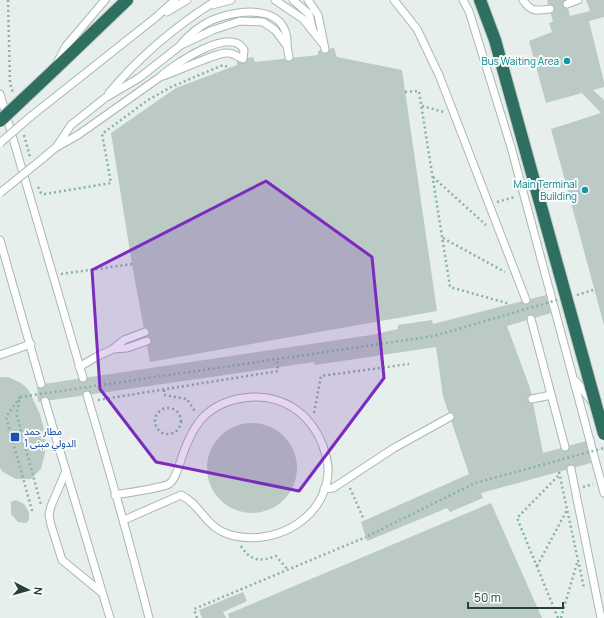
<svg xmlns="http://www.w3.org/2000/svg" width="604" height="618" font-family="Manrope,'Noto Sans Arabic',sans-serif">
  <rect width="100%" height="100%" fill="#e6efeb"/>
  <g fill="#bbcac4">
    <polygon points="547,0 566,0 570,16 590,11 586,0 604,0 604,17 589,21 604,82 604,87 593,90 604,100 604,325 551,129 601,113 582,93 546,103 529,41 552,32 549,23 553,22"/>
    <polygon points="334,48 337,57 402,70 437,311 150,362 132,264 111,133 176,88 237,65 237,60 253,57 255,62 318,55 318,51"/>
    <polygon points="546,295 551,313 507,326 530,388 543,453 586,441 591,463 481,493 483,498 450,512 447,508 367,541 361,522 469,474 443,396 436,347 315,365 314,362 38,402 37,385 371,335 398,329 398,325 432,320 433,324"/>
    <polygon points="0,377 8,377 21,383 28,389 40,414 45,433 45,453 41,469 31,479 16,479 3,472 0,468"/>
    <circle cx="252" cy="468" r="45"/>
    <polygon points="16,500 24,504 29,512 29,520 26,523 18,522 11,514 11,502"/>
    <polygon points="491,503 542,618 229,618 228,614"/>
    <polygon points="243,592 247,601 223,612 226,618 202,618 199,610"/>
  </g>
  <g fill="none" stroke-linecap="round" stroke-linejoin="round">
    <g stroke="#a8b8b2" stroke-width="9">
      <g id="lane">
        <polyline points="275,0 303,19 323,44"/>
        <polyline points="293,0 309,14 313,31"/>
        <polyline points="308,0 318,15 325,49"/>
        <polyline points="394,0 417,29 439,75 526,300"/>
        <polyline points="463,0 469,11 511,147 604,493"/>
        <path d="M523,0C531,12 536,11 550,9"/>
        <polyline points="567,4 578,0"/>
        <polyline points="212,5 231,0"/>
        <polyline points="167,12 187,0"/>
        <path d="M182,43C190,34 197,28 208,22C234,9 290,2 287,46"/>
        <polyline points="58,61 66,46 105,0"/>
        <path d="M109,93C139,57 177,25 217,0"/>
        <polyline points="0,94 83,378"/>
        <polyline points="30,117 155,18 175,0"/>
        <polyline points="57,146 71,125 105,98 139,78 181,45 213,30 240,21 263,22 275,30 287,46 289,57"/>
        <path d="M42,159L55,148L78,135L160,77C175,73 216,52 228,53C233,53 238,57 243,59L244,50C231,25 173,65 160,77"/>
        <polyline points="0,240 41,384"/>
        <polyline points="531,319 565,447"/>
        <polyline points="113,349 127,348 147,341"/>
        <polyline points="0,355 31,344"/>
        <polyline points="79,367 96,357 113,349 124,340 145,332"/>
        <polyline points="576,381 593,403"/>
        <path d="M87,395C109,469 130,543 149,618"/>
        <polyline points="532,399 551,395"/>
        <polyline points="45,401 110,618"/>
        <polyline points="571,469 601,618"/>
        <polyline points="66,471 51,506 49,515 51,525 62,560 101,592"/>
        <polyline points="324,489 333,488 394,448 450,417"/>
        <path d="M115,495C126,493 162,488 169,484C176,479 177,470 180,463C191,428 204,404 243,398C280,392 310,412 323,446C326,455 329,464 328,473C325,518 277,545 235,536C205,530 202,505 181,495L124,520"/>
      </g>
    </g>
    <g stroke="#c2cac8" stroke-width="14">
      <g id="highway">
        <polyline points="480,0 495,40"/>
        <polyline points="54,70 127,0"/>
      </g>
    </g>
    <g stroke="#86b3a5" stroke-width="2.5" stroke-dasharray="2 3" stroke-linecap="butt">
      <polyline points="8,0 10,83 13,93"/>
      <polyline points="405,92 419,91 450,287 510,304"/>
      <polyline points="422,106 444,112"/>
      <polyline points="24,135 30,157"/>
      <polyline points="433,177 486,225"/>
      <polyline points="38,187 41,193 45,194 111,183 102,134 148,100 171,87 223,65 230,68"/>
      <polyline points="497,202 515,197"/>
      <polyline points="443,238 505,272"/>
      <polyline points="61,274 132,264"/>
      <polyline points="164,390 164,395 187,399 196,413"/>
      <polyline points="20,397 6,417 33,514"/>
      <polyline points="19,400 17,416 41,505"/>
      <polyline points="98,400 278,371 277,359"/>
      <circle cx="168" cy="421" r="13"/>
      <polyline points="314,413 321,376 409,364"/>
      <polyline points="559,472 584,588"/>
      <polyline points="583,487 593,484"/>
      <polyline points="350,488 364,520"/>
      <path d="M241,546C250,561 260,562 276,556L288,570"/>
      <polyline points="537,566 567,510"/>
      <polyline points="197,618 194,609 366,537"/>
      <polyline points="558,618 517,518 559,475"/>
      <polyline points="561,618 577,563"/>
    </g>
    <use href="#lane" stroke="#fff" stroke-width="7"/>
    <use href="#highway" stroke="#2f6f62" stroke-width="12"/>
    <g stroke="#a8b8b2" stroke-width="9" stroke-linecap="butt">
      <g id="lane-bridge">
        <polyline points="0,143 30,117"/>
        <polyline points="0,193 42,159"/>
      </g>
    </g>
    <g stroke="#c2cac8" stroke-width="14" stroke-linecap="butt">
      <g id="highway-bridge">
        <polyline points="495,40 604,434"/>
        <polyline points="0,121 54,70"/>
      </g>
    </g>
    <g stroke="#86b3a5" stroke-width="2.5" stroke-dasharray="2 3" stroke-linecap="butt">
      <polyline points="577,295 593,290"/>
      <polyline points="20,397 434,336 557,300"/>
      <polyline points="368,536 475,483 604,448"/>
    </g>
    <use href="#lane-bridge" stroke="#fff" stroke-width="7"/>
    <use href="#highway-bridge" stroke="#2f6f62" stroke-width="12"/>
  </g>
  <path fill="#7b2cbf" fill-opacity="0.2" stroke="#7b2cbf" stroke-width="3" stroke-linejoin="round" d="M266,181L372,257L384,378L299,491L156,462L100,389L92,270Z"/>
  <g fill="#0f9aa8" stroke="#f7fbf9" stroke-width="1.5">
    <circle cx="567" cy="61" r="4"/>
    <circle cx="585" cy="190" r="4"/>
  </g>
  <rect fill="#1a4fb4" stroke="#f7fbf9" stroke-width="1.5" x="10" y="432" width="10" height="10" rx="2"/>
  <g text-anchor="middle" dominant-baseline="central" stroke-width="4" stroke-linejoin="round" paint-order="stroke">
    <g font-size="10" fill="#0d838f" stroke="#f7fbf9" text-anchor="end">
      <text x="559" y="61">Bus Waiting Area</text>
      <text x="577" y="184">Main Terminal<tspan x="577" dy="12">Building</tspan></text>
    </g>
    <g font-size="10" fill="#164399" stroke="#f7fbf9" text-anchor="start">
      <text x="24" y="431">مطار حمد<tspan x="24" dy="12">الدولي مبنى 1</tspan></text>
    </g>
  </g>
  <g transform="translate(28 590) rotate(96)" stroke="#f7fbf9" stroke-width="3" paint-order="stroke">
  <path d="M0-3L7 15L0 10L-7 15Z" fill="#24423a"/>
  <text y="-6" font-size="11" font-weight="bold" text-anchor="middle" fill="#24423a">N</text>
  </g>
  <path d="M468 602v6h95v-6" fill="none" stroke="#24423a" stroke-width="2"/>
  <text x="474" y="602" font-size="12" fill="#24423a" stroke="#f7fbf9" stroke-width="3" paint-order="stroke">50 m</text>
</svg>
